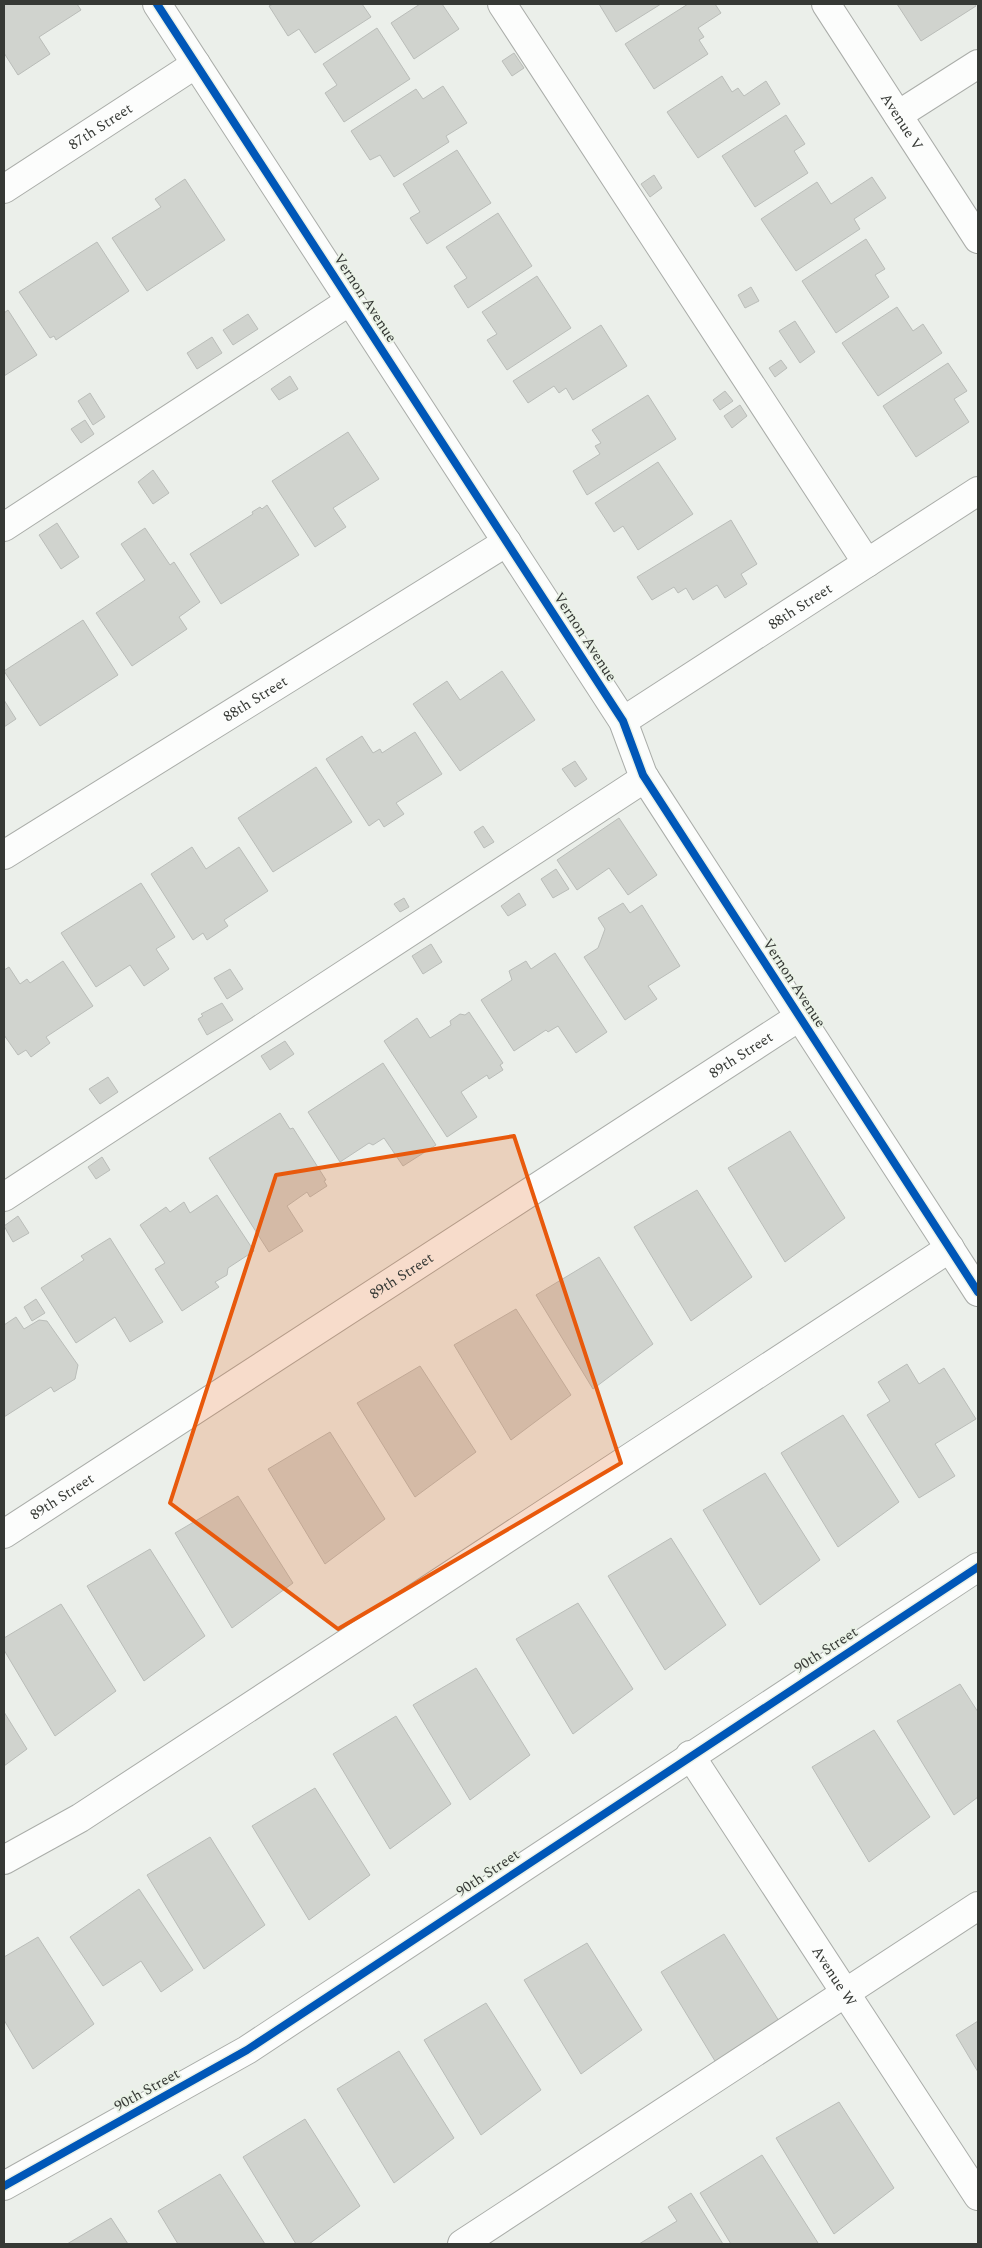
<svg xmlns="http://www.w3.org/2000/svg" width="982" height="2248" font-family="Spectral,serif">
  <rect width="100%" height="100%" fill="#ebefea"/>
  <g fill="#d0d3ce" stroke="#babdb9">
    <polygon points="4,4 77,4 81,10 39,37 50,54 18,75 4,53"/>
    <polygon points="273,4 362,4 371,17 315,53 299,29 288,36 269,6"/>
    <polygon points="420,4 442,4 459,29 414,59 391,23"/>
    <polygon points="599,4 661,4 616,32"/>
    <polygon points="688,4 715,4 721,13 698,28 704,37 699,40 708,54 654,89 625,44"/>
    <polygon points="897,4 975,4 976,6 921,41"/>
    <polygon points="377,28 410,79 344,122 325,93 337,85 323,64"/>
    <polygon points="514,53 524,68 512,76 502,61"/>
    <polygon points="722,76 732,92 738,88 744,96 766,81 780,104 698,158 667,112"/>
    <polygon points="443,86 467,123 446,136 449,142 394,177 380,155 370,160 351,131 416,89 423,99"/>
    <polygon points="786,115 805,144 794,151 808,173 755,207 722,156"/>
    <polygon points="457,150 491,203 427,244 410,218 420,212 403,184"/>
    <polygon points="654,175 662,188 650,197 641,184"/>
    <polygon points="872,177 886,198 854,219 860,229 796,271 761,219 817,182 831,204"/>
    <polygon points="185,179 225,240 147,291 112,238 161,207 155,199"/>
    <polygon points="498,213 532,266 468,308 454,286 467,278 446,247"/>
    <polygon points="866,239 885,269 875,275 889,297 836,333 802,281"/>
    <polygon points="97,242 129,291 56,340 54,336 50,338 19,292"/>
    <polygon points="537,276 571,328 507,370 487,340 497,334 482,312"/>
    <polygon points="751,287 759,301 745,308 738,295"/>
    <polygon points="897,307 913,331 923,324 942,353 878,396 842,343"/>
    <polygon points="8,310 37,355 4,376 4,313"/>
    <polygon points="248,314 258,329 233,345 223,330"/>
    <polygon points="795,321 815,352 800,363 779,331"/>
    <polygon points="601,325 627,366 573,400 566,388 559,393 554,386 528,403 513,381"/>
    <polygon points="212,337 222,353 197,369 187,353"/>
    <polygon points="781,360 787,368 775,377 769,368"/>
    <polygon points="948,363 967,391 954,399 969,422 916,457 883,406"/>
    <polygon points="290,376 298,389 279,400 271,389"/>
    <polygon points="725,391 733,401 720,410 713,400"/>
    <polygon points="90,393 105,417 93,425 78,401"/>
    <polygon points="648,395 676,439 587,495 573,471 600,454 595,446 601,443 592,430"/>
    <polygon points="740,405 747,416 732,428 724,416"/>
    <polygon points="85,420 94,434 81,443 71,429"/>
    <polygon points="348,432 379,479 333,508 346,527 315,547 272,481"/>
    <polygon points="658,462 693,514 638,550 623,526 614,532 595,503"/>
    <polygon points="153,470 169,493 153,504 138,482"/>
    <polygon points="267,505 299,555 221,604 190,554 253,514 252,512 260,507 262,509"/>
    <polygon points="731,520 757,564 741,574 747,584 725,598 717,585 693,600 686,588 678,593 674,587 652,600 637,577"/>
    <polygon points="57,523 79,557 61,569 39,535"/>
    <polygon points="145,528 170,565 174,562 200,602 179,617 187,629 132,666 96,613 145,580 121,544"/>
    <polygon points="83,620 118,675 40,726 4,671"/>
    <polygon points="502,671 535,720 460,771 413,704 447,681 460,700"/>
    <polygon points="4,700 16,719 4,727"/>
    <polygon points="415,732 442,774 396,803 404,814 384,827 379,819 369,826 326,759 362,736 373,753 380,749 382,753"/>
    <polygon points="575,761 587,779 575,787 562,769"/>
    <polygon points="316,767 352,822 273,872 238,818"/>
    <polygon points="619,818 657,875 628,895 609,868 577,890 557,860"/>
    <polygon points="483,826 494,842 484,848 474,832"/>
    <polygon points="192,847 206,869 239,847 268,891 224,920 228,926 207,940 203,933 193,940 151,874"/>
    <polygon points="556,869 569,889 553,898 541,879"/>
    <polygon points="141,883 175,937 156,949 169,969 144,986 130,965 96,987 61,933"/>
    <polygon points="519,893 526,905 508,916 501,906"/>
    <polygon points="404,898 409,907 400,912 394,904"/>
    <polygon points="623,903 630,913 642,905 680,966 648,986 657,999 625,1020 584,957 598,948 605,929 598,918"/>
    <polygon points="431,944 442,962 423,974 412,956"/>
    <polygon points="555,953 607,1032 576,1053 558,1026 548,1032 546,1030 514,1051 481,1000 512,980 509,971 526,961 531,969"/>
    <polygon points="63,961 93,1006 46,1037 50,1043 31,1057 26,1050 18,1055 4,1035 4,970 9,967 20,984 27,979 30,983"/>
    <polygon points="230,969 243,989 227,999 214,978"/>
    <polygon points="222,1003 233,1020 207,1035 198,1019 203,1016 201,1014"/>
    <polygon points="469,1012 503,1063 500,1065 503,1070 489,1079 487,1075 461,1092 477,1117 447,1137 384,1041 417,1018 430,1038 451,1025 450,1021 460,1014 465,1015"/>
    <polygon points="285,1041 294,1054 270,1070 261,1056"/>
    <polygon points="383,1063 436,1145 403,1166 384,1138 373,1145 369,1143 340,1162 308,1112"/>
    <polygon points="108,1077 118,1092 100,1104 89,1089"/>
    <polygon points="280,1113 290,1129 293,1128 326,1180 324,1181 327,1186 310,1197 307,1192 287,1206 303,1231 269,1252 209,1158"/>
    <polygon points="790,1131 845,1218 785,1262 728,1168"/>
    <polygon points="102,1157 110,1170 96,1179 88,1167"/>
    <polygon points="697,1190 752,1277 691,1321 634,1227"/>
    <polygon points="217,1195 254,1251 228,1268 227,1275 215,1282 219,1287 182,1311 155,1269 165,1263 140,1225 166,1207 170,1212 184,1202 190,1213"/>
    <polygon points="18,1216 29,1233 13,1242 4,1226"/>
    <polygon points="110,1238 163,1322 130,1342 115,1317 76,1343 41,1288 84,1260 81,1256"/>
    <polygon points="599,1257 653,1344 593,1389 536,1295"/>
    <polygon points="36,1299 45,1313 32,1321 24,1307"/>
    <polygon points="516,1309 571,1395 511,1440 454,1345"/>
    <polygon points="16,1317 24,1329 39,1320 47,1321 78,1365 75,1379 54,1392 51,1387 4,1417 4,1325"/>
    <polygon points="907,1364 919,1384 944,1368 976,1419 935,1444 955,1476 919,1498 867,1415 890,1401 878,1382"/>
    <polygon points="420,1366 476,1452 415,1497 357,1403"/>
    <polygon points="843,1415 899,1502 838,1547 781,1453"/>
    <polygon points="330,1432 385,1519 325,1564 268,1469"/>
    <polygon points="765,1473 820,1560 760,1605 703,1510"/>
    <polygon points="238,1496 293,1583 232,1628 175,1533"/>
    <polygon points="671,1538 726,1625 665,1670 608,1576"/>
    <polygon points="150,1549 205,1636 144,1681 87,1586"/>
    <polygon points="578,1603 633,1689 573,1734 516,1639"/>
    <polygon points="61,1604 116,1691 55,1736 4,1650 4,1638"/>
    <polygon points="476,1668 530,1755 470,1800 413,1705"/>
    <polygon points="960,1684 978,1712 978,1797 954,1815 897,1721"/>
    <polygon points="4,1712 27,1749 4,1766"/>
    <polygon points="396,1716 451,1804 390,1849 333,1754"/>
    <polygon points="874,1730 930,1817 869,1862 812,1767"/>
    <polygon points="315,1788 370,1875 309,1920 252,1826"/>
    <polygon points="210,1837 265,1925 204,1969 147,1875"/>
    <polygon points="139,1889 193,1970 161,1992 141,1961 103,1986 70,1937"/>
    <polygon points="724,1934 779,2021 718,2066 661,1972"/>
    <polygon points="38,1937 94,2024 33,2069 4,2020 4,1957"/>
    <polygon points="587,1943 642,2030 581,2074 524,1980"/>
    <polygon points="486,2003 541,2090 481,2135 424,2040"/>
    <polygon points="978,2021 978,2072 956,2035"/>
    <polygon points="399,2051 454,2138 394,2183 337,2089"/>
    <polygon points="839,2102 894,2188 834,2234 776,2138"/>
    <polygon points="305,2119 360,2206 309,2244 296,2244 243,2157"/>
    <polygon points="762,2155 818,2243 815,2244 731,2244 700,2193"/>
    <polygon points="220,2174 265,2244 178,2244 158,2211"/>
    <polygon points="691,2193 723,2244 639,2244 677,2221 668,2207"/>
    <polygon points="111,2218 128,2244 67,2244"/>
  </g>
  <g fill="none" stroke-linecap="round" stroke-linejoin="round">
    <g stroke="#aaada9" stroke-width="30">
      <g id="minor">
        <polyline points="157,4 623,721 643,775 978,1292"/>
        <polyline points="502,4 867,563"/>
        <path id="s1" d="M826,4L978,239"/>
        <polyline points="898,115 978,64"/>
        <path id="s2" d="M4,189L196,64"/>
        <polyline points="4,527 350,301"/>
        <path id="s3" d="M623,721L978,491"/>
        <path id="s4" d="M4,855L507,542"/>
        <polyline points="4,1197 645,778"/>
        <path id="s5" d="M4,1534L799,1017"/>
        <path id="s6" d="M690,1755L978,2196"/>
        <polyline points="4,1860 80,1818 950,1248"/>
        <polyline points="4,2186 247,2050 978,1567"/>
        <polyline points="462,2244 978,1906"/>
      </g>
    </g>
    <use href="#minor" stroke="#fcfdfc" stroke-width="28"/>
    <g stroke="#eaf2e7" stroke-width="11">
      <g id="cycleway">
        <polyline points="157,4 623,721 643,775 978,1292"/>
        <polyline points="4,2186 247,2050 978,1567"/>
      </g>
    </g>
    <use href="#cycleway" stroke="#0057b8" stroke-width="8"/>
  </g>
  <path fill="#e8590c" fill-opacity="0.2" stroke="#e8590c" stroke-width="4" stroke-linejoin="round" d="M514,1136L621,1463L338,1629L170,1503L276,1175Z"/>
  <g text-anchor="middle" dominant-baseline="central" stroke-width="4" stroke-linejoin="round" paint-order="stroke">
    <g font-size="15" fill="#363935" stroke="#eaf2e7">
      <text stroke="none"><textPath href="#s1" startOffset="140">Avenue V</textPath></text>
      <text stroke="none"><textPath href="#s2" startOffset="115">87th Street</textPath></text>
      <text transform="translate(365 298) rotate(57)">Vernon Avenue</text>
      <text stroke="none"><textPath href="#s3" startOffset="211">88th Street</textPath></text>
      <text transform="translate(585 637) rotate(57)">Vernon Avenue</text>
      <text stroke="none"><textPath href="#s4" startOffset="296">88th Street</textPath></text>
      <text transform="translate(794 983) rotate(57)">Vernon Avenue</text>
      <text stroke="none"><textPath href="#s5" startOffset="879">89th Street</textPath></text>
      <text stroke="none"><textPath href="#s5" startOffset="474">89th Street</textPath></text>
      <text stroke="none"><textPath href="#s5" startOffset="69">89th Street</textPath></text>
      <text transform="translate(826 1650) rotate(-33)">90th Street</text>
      <text transform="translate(488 1873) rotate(-34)">90th Street</text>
      <text stroke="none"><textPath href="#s6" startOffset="264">Avenue W</textPath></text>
      <text transform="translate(147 2090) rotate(-29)">90th Street</text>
    </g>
  </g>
  <rect width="982" height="2248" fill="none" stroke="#363935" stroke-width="10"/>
</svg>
